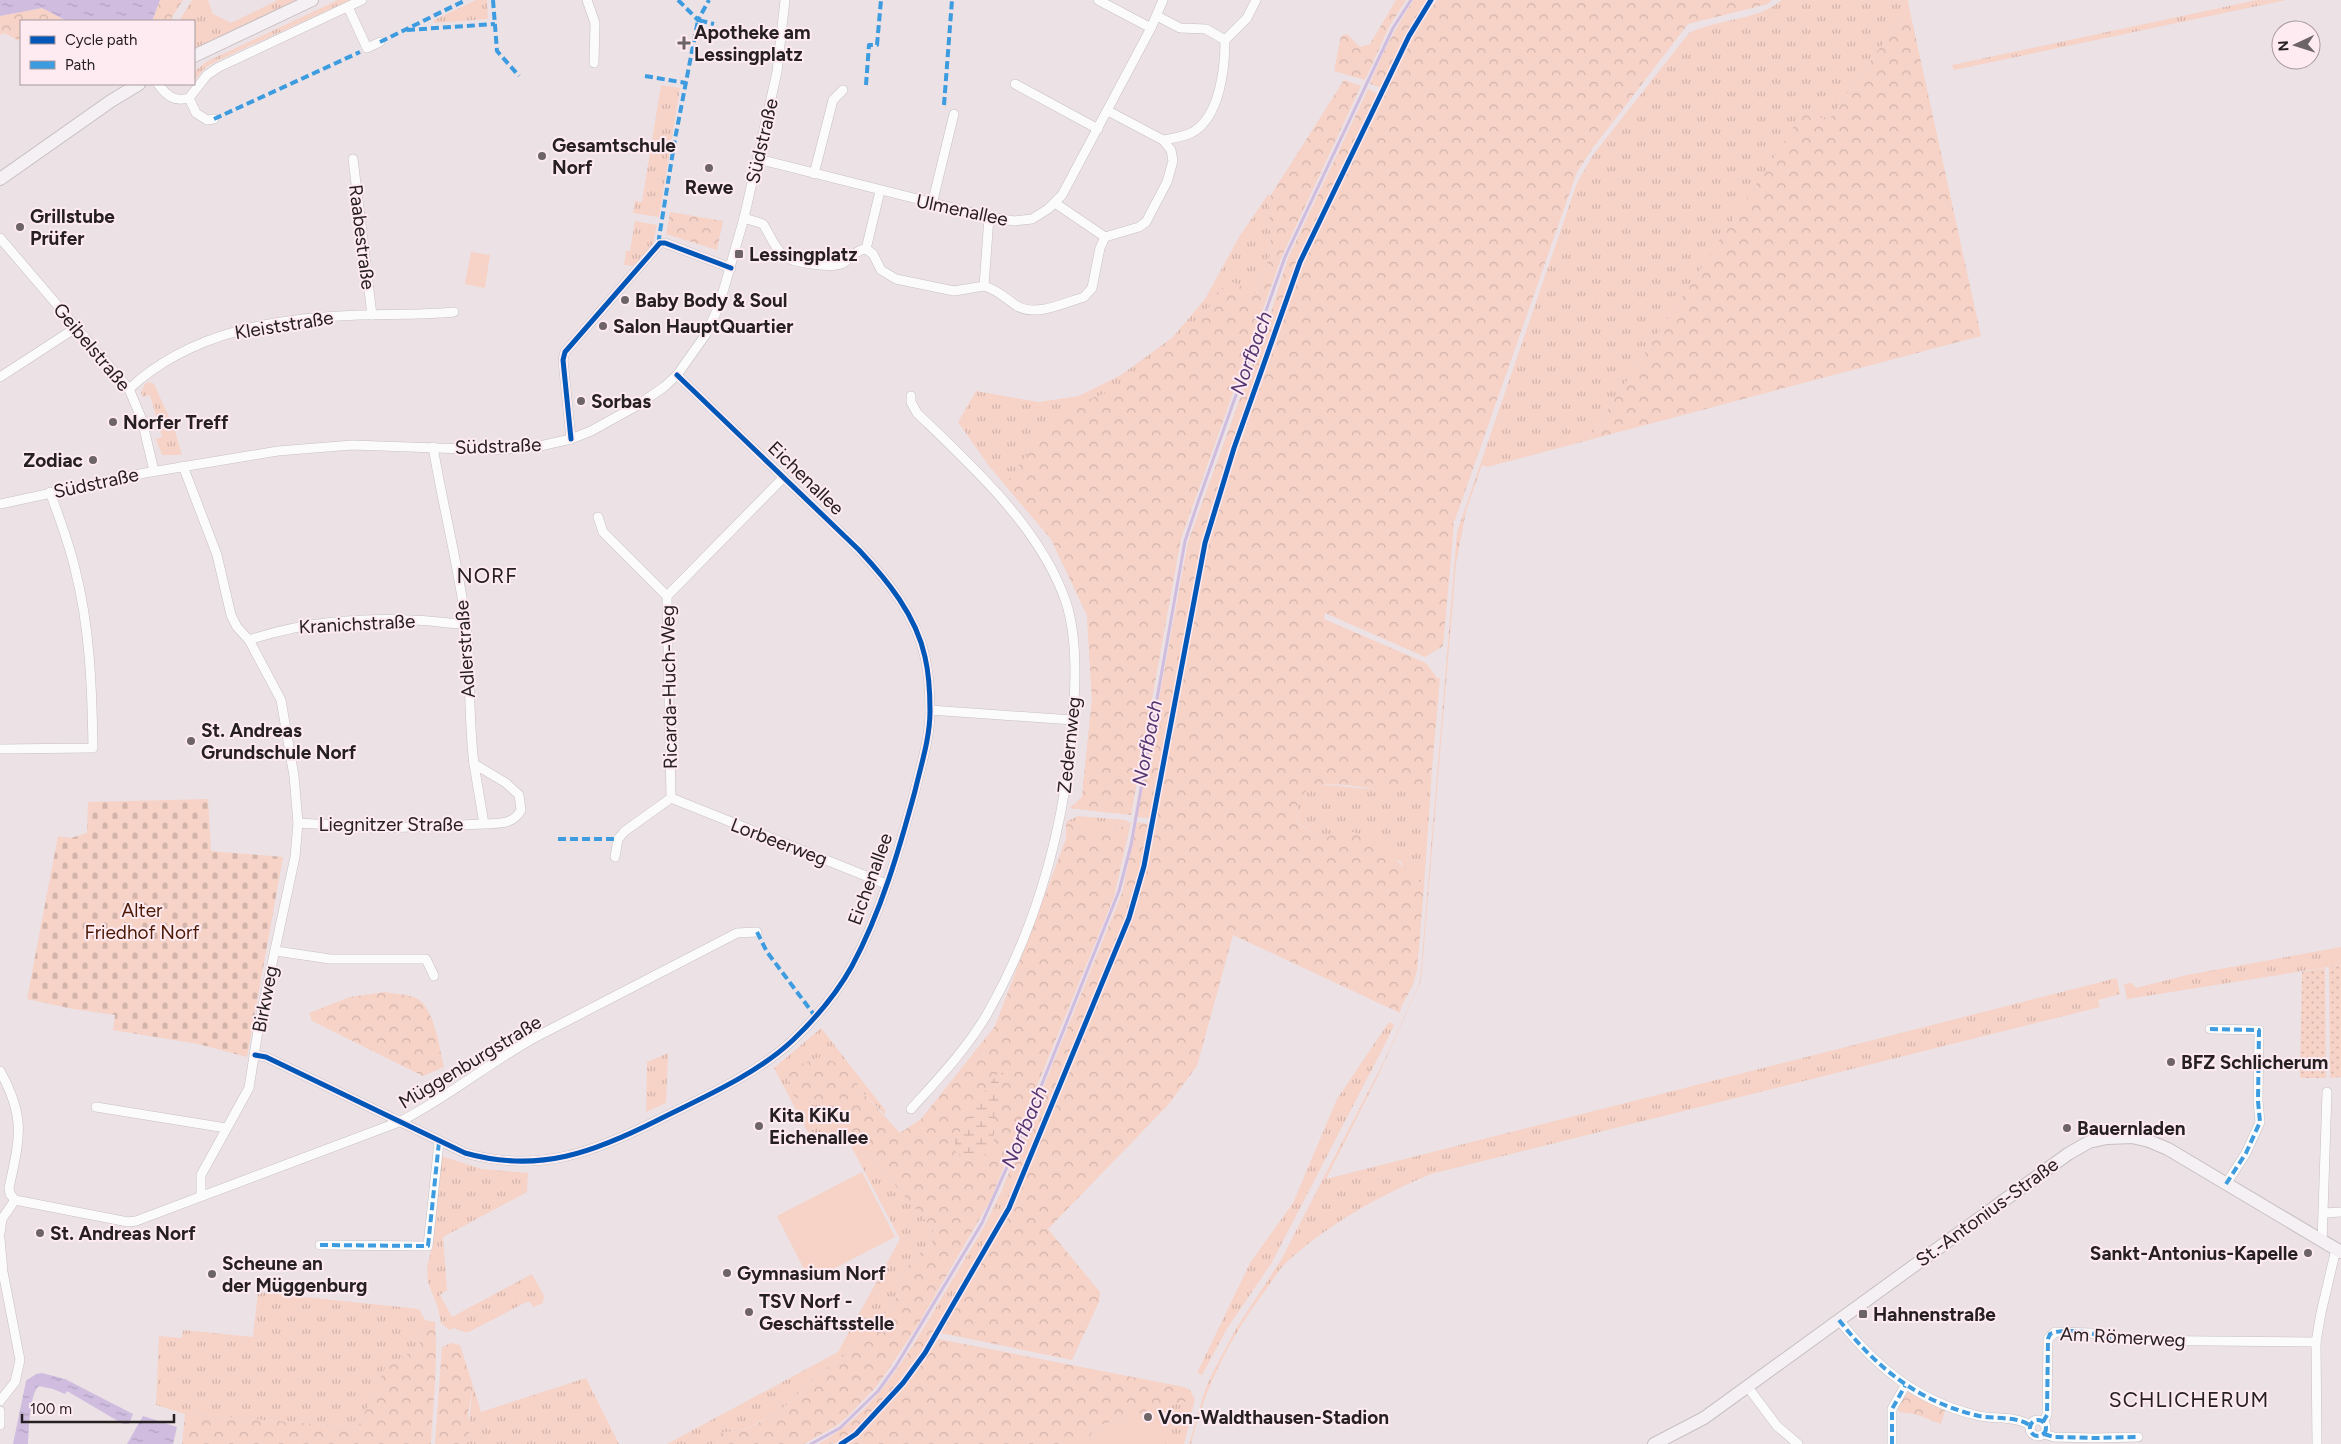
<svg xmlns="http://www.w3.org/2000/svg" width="2341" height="1444" font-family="Figtree,sans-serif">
  <defs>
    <pattern id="grass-tufts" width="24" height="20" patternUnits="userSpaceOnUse" patternTransform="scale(1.25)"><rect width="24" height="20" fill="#f6d2c7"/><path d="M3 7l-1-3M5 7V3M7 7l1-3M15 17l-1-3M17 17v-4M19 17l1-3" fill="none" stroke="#d3b4ab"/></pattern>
    <pattern id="forest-crowns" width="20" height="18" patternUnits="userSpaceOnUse" patternTransform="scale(1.25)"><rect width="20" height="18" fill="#f6d2c7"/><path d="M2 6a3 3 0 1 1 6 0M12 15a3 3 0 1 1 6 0" fill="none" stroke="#d3b4ab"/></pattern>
    <pattern id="wetland-marsh" width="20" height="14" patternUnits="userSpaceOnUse" patternTransform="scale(1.25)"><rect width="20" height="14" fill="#f6d2c7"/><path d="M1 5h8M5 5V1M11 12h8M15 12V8" fill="none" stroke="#d3b4ab"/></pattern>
    <pattern id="cemetery-stones" width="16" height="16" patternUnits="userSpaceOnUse" patternTransform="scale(1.25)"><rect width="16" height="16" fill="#f6d2c7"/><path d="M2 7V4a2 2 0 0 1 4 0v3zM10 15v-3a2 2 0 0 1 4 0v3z" fill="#d3b4ab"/></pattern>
    <pattern id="garden-dots" width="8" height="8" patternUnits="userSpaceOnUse" patternTransform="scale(1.25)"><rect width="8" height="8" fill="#f6d2c7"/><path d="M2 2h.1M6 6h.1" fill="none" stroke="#d3b4ab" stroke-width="1.8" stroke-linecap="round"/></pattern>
    <pattern id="water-ripples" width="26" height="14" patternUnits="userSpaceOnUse" patternTransform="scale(1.25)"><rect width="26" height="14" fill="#cfbcdf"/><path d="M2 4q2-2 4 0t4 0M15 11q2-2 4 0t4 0" fill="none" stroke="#b2a1bf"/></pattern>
  </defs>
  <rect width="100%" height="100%" fill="#ece2e5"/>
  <g fill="url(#grass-tufts)">
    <polygon points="192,0 208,0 213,14 231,23 278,0 297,0 194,49 194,21 179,21"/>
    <polygon points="338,0 350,0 219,60 206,67 194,81 194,72 206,62"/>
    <polygon points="476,0 487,0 488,19 434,23 434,20"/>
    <path d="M1782,0H1908L1909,7L1828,121L1805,111L1597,426L1589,440L1487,467L1482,465L1466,511L1456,564L1421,981L1378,1076L1326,1179L2117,978L2120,994L2098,1000L2100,1007L1431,1174C1382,1194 1327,1225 1288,1261C1279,1269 1272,1281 1265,1291C1230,1337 1205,1387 1191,1444H1189L1205,1390L1214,1370L1237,1327L1281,1260L1384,1061L1420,982L1457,532L1577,183L1593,155L1689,33C1718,19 1757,21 1782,0Z"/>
    <polygon points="2257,0 2286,0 1954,70 1952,65"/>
    <polygon points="661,85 680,88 659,217 633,213 635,201 642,202"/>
    <polygon points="1269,193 1271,253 1222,382 1174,542 1111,813 1070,808 1082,797 1092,699 1087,615 1051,539 989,466 958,422 976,391 1038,402 1079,396 1121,375 1172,338 1205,299 1239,237"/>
    <polygon points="635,221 657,225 653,244 633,266 624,265 626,251 630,251"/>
    <polygon points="149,382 154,384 174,428 182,455 162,455 156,439 162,437 150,395 143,397 141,393 145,384"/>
    <path d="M1432,771L1424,886L1405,869L1400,861L1314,833L1297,822C1294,765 1340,792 1373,788C1392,786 1412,780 1430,776Z"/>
    <path d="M1078,816L1125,820L1129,822C1112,836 1084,829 1066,822Z"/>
    <polygon points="2341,947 2341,965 2127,999 2124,984 2132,983 2136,988 2187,975"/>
    <polygon points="1389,1022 1394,1025 1384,1046 1271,1264 1228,1327 1202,1375 1197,1373 1250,1263 1293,1203 1337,1099"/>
    <path d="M821,1028L885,1110V1115L862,1092L854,1078L809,1103L824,1106L839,1120L860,1153L873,1162L889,1178L933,1229L932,1244L913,1258L900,1282L899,1294L888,1309L858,1338L849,1352L801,1390C793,1405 754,1427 737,1431C732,1432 727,1431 722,1433L714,1444H667L838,1352L900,1239L842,1129L814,1144L774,1068Z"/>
    <polygon points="668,1053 666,1103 646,1112 647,1062"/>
    <polygon points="441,1156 482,1169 528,1173 527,1192 443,1237 447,1290 440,1295 452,1317 532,1274 544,1296 543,1303 533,1307 530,1302 526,1302 469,1332 464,1332 454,1328 449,1330 441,1323 438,1308 428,1282 427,1268 432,1247"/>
    <polygon points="1001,1192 1011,1196 939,1324 929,1319 985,1225"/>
    <polygon points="258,1292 419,1309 425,1320 419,1347 385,1368 358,1427 185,1414 156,1405 159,1336 182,1338 183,1330 253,1337"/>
    <path d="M586,1378L619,1444H463C471,1428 470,1405 473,1386L481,1412Z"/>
    <polygon points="1195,1399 1184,1444 1165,1444 1165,1407"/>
  </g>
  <g fill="url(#forest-crowns)">
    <polygon points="160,0 183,0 172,17 172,21 152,21"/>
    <polygon points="1396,0 1406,0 1389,27 1365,80 1334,71 1341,36 1347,34 1360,47 1370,44"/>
    <path d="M1414,0H1427L1413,23L1382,88L1370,84C1382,54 1396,26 1414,0Z"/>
    <path d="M1437,0H1772L1768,4L1688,24L1592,149L1577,172L1455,520L1452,523L1454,524L1443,646L1425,657L1325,613L1324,619L1426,663L1437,678H1440L1432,769C1418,827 1289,739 1297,823L1314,833L1328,837L1338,830C1344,831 1351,831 1357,833C1377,838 1408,872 1424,886L1417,971L1412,987L1401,1007L1400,1013L1233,935L1197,1066L1168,1105L1048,1229L1100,1292L1099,1302L1072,1360L941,1333L1016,1198L1135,911L1144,879L1207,547L1218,507L1304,262L1414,33Z"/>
    <polygon points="1909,7 1981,336 1589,440 1597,426 1805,110 1828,121"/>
    <polygon points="42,8 67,21 21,21 21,42 5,33 0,35 0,16"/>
    <polygon points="1344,80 1361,86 1282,256 1181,539 1131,815 1070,808 1082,797 1092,699 1087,615 1051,539 1005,485 1038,439 1073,405 1117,389 1143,371 1202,317 1228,280 1256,293 1271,253 1269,198"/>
    <polygon points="1368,89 1378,94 1299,259 1208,517 1150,818 1137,817 1188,542 1268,321 1288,258"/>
    <polygon points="670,212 723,221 717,250 666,234"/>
    <path d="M1066,822C1083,828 1103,833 1121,827C1125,826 1127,823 1131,822L1114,897L990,1201L919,1323L889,1369L875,1388L847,1417L836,1426L804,1444H714L721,1433C727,1431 732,1432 737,1431C754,1428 793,1405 801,1390L849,1352L858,1338L888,1309L899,1294L900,1282L913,1258L932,1244L933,1229L889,1178L873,1162L860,1153L839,1120L824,1106L809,1103L794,1097L788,1077L791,1068L820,1057L837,1063L854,1078L862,1092L900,1133L921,1119L995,1026L1066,839Z"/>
    <polygon points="1137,822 1148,824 1139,876 1130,906 1011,1196 1001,1192 1122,893"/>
    <path d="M385,992C394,994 407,994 416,998C435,1008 439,1048 444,1067L423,1076L312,1021L309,1013L350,997Z"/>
    <path d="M929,1319L939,1324C922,1351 865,1434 837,1443C831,1444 824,1444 818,1444C870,1416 899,1368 929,1319Z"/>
    <path d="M425,1320L435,1322C438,1363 433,1403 431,1444H182L185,1414L358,1427L385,1368L419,1347Z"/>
    <path d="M938,1339L1184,1387L1190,1390L1195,1399L1096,1426L1089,1438L1079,1442V1444H844C878,1424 915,1371 938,1339Z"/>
    <polygon points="451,1343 460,1345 473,1386 468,1414 470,1431 463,1444 435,1444 442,1347"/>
    <polygon points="1909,1390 1944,1407 1945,1410 1941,1424 1915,1414 1899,1412 1897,1406 1902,1392"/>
  </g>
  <polygon fill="url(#wetland-marsh)" points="1001,1070 1005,1076 994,1115 994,1141 984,1155 966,1158 955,1151 955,1139 980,1102 987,1087"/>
  <polygon fill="url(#cemetery-stones)" points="208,799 211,851 283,857 247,1057 198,1044 113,1030 115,1015 73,1009 27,999 58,836 71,838 87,833 88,802"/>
  <g fill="url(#garden-dots)">
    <polygon points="2341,965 2341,1077 2330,1078 2329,967"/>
    <polygon points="2325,968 2326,1078 2300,1078 2302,972"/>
  </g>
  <g fill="#f6d2c7">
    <polygon points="471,252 490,255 485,288 465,284"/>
    <polygon points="862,1172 895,1237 810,1281 777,1216"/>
    <polygon points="1165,1407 1165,1444 1079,1444 1079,1442 1089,1438 1096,1426"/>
  </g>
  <g fill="url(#water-ripples)">
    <polygon points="0,0 160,0 152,21 67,21 42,8 0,16"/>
    <path d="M42,1373L65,1379L133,1414L129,1424H123L67,1391L65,1394L53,1389L39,1386C29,1394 29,1431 28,1444H13L26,1381L36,1374Z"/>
    <polygon points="143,1416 177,1427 173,1444 127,1444"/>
  </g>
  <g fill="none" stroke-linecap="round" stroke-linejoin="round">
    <polyline stroke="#cfbcdf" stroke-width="3" points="811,1444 840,1428 878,1391 896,1366 982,1223 1024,1129 1119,891 1131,845 1185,541 1198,502 1285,257 1393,28 1411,0"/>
    <g stroke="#c7bfc2" stroke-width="10">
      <g id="street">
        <polyline points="587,0 595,23 594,63"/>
        <polyline points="1098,0 1151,28"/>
        <polyline points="348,7 367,48 380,42"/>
        <path d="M1157,16L1180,28L1206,29L1225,40C1225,68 1220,116 1193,132C1184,137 1173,138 1163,140"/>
        <polyline points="1225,40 1247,18 1256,0"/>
        <path d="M158,84C167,96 174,102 189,98L207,75L219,67L362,0"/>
        <polyline points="1015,84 1098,129"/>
        <polyline points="189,98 196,113 207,120 214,119"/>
        <polyline points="353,159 372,315"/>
        <polyline points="758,159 989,217 1014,221 1032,219 1048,209 1062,195 1151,28 1163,0"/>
        <polyline points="814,174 833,100 843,90"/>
        <polyline points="932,204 954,114"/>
        <path d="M744,218L763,224C769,233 775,249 784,256C794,263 829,268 841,264C851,260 854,250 866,249L880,191"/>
        <polyline points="1105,237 1139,227 1146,222 1167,182 1173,161 1171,150 1163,140 1108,111"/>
        <polyline points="0,238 129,389 142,420 154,471"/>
        <polyline points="866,249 873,254 881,270 896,279 954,291 984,286 989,217"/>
        <path d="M984,286C998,290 1005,298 1017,306C1036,317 1064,303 1084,297L1092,288L1100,248L1105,237L1055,203"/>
        <polyline points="0,377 77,327"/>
        <path d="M129,389C191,331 277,318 359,315C391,314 423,315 454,312"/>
        <polyline points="571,439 563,360 565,352 660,243 665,243 731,268"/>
        <path d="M433,447C443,506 458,564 466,623C471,670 468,717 474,764"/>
        <polyline points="183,466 217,555 231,615 237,627 249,640 281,700 294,776 298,823 295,857 259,1024 249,1088 201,1175 201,1195"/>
        <polyline points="0,504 145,473 278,451 352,445 494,450 540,446 571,439 591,431 638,405 664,387 677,375 706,334 719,306 744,218 777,72 785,0"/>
        <polyline points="598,517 603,532 667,596 671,798 625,831 618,839 615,857"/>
        <polyline points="667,596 783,478"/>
        <path d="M249,640C303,622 356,618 412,620C430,620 448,624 466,624"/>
        <polyline points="930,710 1073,720"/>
        <path d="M0,749L93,748C92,688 90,627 75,569C69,543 59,517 50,492"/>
        <polyline points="671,798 886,884"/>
        <path d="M298,823L385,828L484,824C499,823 513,825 521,810L519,795L506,783L474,764L484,824"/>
        <polyline points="276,951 330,959 426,959 434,976"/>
        <polyline points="2210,1029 2259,1030 2258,1101 2260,1122 2246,1153 2226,1184"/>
        <path d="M255,1055L266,1057L465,1153C539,1174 595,1152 660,1119C704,1097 757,1074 793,1040C815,1019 837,993 852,966C881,912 899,850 915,791C921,765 930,738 930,711C930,693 929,674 925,657C916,615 887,580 859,550L677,375"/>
        <path d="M0,1071C26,1118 20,1137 9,1188L10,1194L15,1200"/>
        <polyline points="96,1107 226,1128"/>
        <path d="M911,1109C938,1079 965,1051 986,1016C1041,921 1069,810 1074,701C1076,669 1076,633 1066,602C1040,527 973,467 917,413L911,402V396"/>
        <path d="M15,1200L128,1222L136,1221L399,1122C447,1098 487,1064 534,1038L737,933L757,932"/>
        <polyline points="2324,1213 2341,1212"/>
        <polyline points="0,1233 2,1219 15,1200"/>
        <polyline points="0,1239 3,1272 20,1360 15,1382 0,1401"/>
        <polyline points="2322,1242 2327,1092"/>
        <polyline points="320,1245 428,1246 439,1142"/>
        <path d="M1839,1320C1876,1367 1916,1400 1975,1415C1992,1420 2016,1415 2031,1426"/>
        <polyline points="1747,1386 1777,1426 1798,1444"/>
        <polyline points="0,1411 0,1425"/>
        <circle cx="2038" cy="1428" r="8"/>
        <polyline points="2043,1422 2047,1415 2048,1339 2055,1332 2091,1333 2110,1340 2316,1342"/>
        <polyline points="2044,1434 2054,1437 2095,1438 2138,1437"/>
        <polyline points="1892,1444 1892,1409 1905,1386"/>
        <polyline points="2317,1444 2316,1342 2321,1313 2336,1249"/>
      </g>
    </g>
    <g stroke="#c7bfc2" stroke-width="14">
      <g id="secondary">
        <polyline points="194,56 312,0"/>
        <polyline points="0,179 111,101 139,84"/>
        <polyline points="1654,1444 1704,1418 2068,1154 2089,1142 2107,1138 2132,1137 2149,1141 2168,1149 2341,1252"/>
      </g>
    </g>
    <use href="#street" stroke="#fcfbfb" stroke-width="9"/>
    <use href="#secondary" stroke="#f4f0f3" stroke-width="12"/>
    <g stroke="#3d9be0" stroke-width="4" stroke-dasharray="8 4" stroke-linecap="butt">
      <polyline points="493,0 497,51 519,76"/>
      <polyline points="678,0 698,20 709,0"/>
      <polyline points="407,30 495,24"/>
      <polyline points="380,42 466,0"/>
      <polyline points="645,76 686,83"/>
      <polyline points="866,85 869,45 877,45 881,0"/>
      <polyline points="944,105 952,0"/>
      <polyline points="214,119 360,52"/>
      <polyline points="660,243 659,238 675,139 698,20 714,24"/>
      <polyline points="558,839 618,839"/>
      <polyline points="757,932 767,952 815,1016"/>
      <polyline points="2210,1029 2259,1030 2258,1101 2260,1122 2246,1153 2226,1184"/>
      <polyline points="320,1245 428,1246 439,1142"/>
      <path d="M1839,1320C1876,1367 1916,1400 1975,1415C1992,1420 2016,1415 2031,1426"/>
      <circle cx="2038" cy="1428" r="8"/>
      <path d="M2043,1422L2047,1415L2048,1339L2050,1334C2060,1329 2080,1331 2090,1333C2100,1335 2107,1340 2118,1340"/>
      <polyline points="2044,1434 2054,1437 2095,1438 2138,1437"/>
      <polyline points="1892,1444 1892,1409 1905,1386"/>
    </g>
    <g stroke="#feeaf1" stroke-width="8">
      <g id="cycleway">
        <polyline points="571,439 563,360 565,352 660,243 665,243 731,268"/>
        <path d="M255,1055L266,1057L465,1153C539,1174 595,1152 660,1119C704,1097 757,1074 793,1040C815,1019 837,993 852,966C881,912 899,850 915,791C921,765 930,738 930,711C930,693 929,674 925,657C916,615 887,580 859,550L677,375"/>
        <polyline points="841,1444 856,1434 903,1383 925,1353 1009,1208 1129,918 1144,866 1205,543 1234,448 1300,262 1409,36 1431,0"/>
      </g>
    </g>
    <use href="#cycleway" stroke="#0057b8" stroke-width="5"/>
  </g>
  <g fill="#6c6467" stroke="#feeaf1" stroke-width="2">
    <path d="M681.5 35.5h5v5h5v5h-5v5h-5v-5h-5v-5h5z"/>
    <circle cx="542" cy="156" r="5"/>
    <circle cx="709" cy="168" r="5"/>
    <circle cx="20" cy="227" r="5"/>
    <rect x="734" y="249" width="10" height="10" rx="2.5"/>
    <circle cx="625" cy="300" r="5"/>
    <circle cx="603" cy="326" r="5"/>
    <circle cx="581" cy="401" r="5"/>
    <circle cx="113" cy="422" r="5"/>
    <circle cx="93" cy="460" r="5"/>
    <circle cx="191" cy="741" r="5"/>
    <circle cx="2171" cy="1062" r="5"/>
    <circle cx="759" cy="1126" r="5"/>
    <circle cx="2067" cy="1128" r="5"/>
    <circle cx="40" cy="1233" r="5"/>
    <circle cx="2308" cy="1253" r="5"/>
    <circle cx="727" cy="1273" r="5"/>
    <circle cx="212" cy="1274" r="5"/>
    <circle cx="749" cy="1312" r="5"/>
    <rect x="1858" y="1309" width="10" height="10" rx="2.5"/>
    <circle cx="1148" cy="1417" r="5"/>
  </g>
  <g text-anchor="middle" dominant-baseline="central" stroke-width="4" stroke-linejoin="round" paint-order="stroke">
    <g font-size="19" font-weight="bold" fill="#272023" stroke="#feeaf1" text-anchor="start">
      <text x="694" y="32">Apotheke am<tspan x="694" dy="22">Lessingplatz</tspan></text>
      <text x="552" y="145">Gesamtschule<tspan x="552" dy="22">Norf</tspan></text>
      <text x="709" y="187" text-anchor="middle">Rewe</text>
      <text x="30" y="216">Grillstube<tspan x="30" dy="22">Prüfer</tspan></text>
      <text x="749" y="254">Lessingplatz</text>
      <text x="635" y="300">Baby Body &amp; Soul</text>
      <text x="613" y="326">Salon HauptQuartier</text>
      <text x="591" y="401">Sorbas</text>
      <text x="123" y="422">Norfer Treff</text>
      <text x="83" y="460" text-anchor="end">Zodiac</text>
      <text x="201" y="730">St. Andreas<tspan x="201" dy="22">Grundschule Norf</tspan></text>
      <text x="2181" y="1062">BFZ Schlicherum</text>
      <text x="769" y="1115">Kita KiKu<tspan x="769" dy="22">Eichenallee</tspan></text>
      <text x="2077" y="1128">Bauernladen</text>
      <text x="50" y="1233">St. Andreas Norf</text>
      <text x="2298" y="1253" text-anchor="end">Sankt-Antonius-Kapelle</text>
      <text x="222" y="1263">Scheune an<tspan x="222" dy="22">der Müggenburg</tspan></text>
      <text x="737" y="1273">Gymnasium Norf</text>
      <text x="759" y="1301">TSV Norf -<tspan x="759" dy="22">Geschäftsstelle</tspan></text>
      <text x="1873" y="1314">Hahnenstraße</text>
      <text x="1158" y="1417">Von-Waldthausen-Stadion</text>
    </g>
    <g font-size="19" fill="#272023" stroke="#feeaf1">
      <text transform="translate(762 141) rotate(-77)">Südstraße</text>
      <text transform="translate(962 210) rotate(12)">Ulmenallee</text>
      <text transform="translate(362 237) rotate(83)">Raabestraße</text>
      <text transform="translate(284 325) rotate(-9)">Kleiststraße</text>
      <text transform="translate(92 347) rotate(50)">Geibelstraße</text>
      <text transform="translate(498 446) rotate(-2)">Südstraße</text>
      <text transform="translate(806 478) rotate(44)">Eichenallee</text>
      <text transform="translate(96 483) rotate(-12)">Südstraße</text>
      <text transform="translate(357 624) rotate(-3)">Kranichstraße</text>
      <text transform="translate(465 649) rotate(-94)">Adlerstraße</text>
      <text transform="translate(669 687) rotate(-91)">Ricarda-Huch-Weg</text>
      <text transform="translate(1069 745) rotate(-84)">Zedernweg</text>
      <text x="391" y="824">Liegnitzer Straße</text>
      <text transform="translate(779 842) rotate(21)">Lorbeerweg</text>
      <text transform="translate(870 879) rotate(-70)">Eichenallee</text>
      <text transform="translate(265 999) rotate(-79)">Birkweg</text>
      <text transform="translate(470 1062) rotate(-31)">Müggenburgstraße</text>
      <text transform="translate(1987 1212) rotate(-36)">St.-Antonius-Straße</text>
      <text transform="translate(2123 1337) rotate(3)">Am Römerweg</text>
    </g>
    <g font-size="19" fill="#4c1904" stroke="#feeaf1">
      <text x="142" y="910">Alter<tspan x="142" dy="22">Friedhof Norf</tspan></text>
    </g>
    <g font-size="20" font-style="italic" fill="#563672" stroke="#feeaf1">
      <text transform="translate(1251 353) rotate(-70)">Norfbach</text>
      <text transform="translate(1147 743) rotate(-79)">Norfbach</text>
      <text transform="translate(1024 1127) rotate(-67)">Norfbach</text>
    </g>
    <g font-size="21" letter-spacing="1" fill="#272023" stroke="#feeaf1">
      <text x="487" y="575">NORF</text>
      <text x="2189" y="1399">SCHLICHERUM</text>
    </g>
  </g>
  <rect x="20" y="20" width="175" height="65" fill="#feeaf1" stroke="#a8999f"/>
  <rect x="30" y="36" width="25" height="8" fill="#0057b8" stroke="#a8999f"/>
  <text x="65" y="45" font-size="15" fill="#272023">Cycle path</text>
  <rect x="30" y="61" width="25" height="8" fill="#3d9be0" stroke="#a8999f"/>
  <text x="65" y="70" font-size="15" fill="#272023">Path</text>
  <g transform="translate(2296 45) rotate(266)"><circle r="24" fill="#feeaf1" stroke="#a8999f"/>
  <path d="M0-4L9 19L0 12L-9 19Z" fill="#6c6467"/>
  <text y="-8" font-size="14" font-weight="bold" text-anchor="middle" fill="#272023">N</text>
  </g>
  <path d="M22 1414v8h152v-8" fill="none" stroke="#272023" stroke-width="2.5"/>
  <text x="30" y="1414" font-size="15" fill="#272023" stroke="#feeaf1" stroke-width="4" paint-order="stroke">100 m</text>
</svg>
